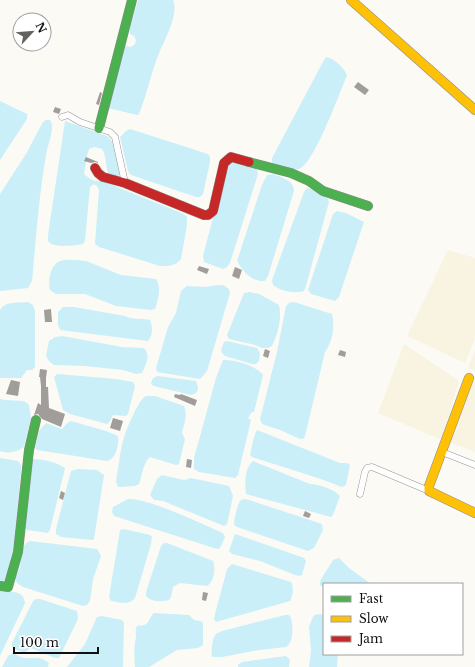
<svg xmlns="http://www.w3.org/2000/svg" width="475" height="667" font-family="'Libre Baskerville',serif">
  <rect width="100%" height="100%" fill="#fcfaf5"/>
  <g fill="#f9f3e1">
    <polygon points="448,250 475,258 475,338 465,363 407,336"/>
    <polygon points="404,344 459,381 442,440 378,413"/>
    <polygon points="475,350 475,371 468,368"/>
    <polygon points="473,381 475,381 475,452 449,442"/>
  </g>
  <g fill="#caeff8">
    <path d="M138,0H173C180,15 161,46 156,61C150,79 146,96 139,114L137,115L108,108L123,47L126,46L131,47L135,44L136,40L134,36L130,34V28Z"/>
    <path d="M326,57C334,58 344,68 347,75C340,92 314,164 299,169C292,172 279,166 272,163V158L324,60Z"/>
    <polygon points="0,101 27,114 27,119 0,160"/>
    <path d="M46,120H50C56,127 47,146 46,155C39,196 36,239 32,281L28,288L0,291V194L26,154L43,122Z"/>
    <path d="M65,121L107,136C116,142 122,166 119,176L116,177L109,175C105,167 107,157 102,149L94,147L89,149L87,156L84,174C90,179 94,182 102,181L184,214L187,217V225L181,259C176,266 168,266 160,266L99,247L95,244L99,190L97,186L94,184L90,187L85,240L83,244C76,245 52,249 48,241C48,240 48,236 48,235Z"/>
    <polygon points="130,129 208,154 210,157 210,162 203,194 200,197 196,197 131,175 128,171 120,137 126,131"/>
    <polygon points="229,162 235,162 256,167 258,174 230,263 227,267 223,269 204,262 203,256 227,164"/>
    <path d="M273,174C282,178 294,180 294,191L268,276L265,281C252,282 243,272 237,261L262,185L267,175Z"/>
    <path d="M307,188L313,189L328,199L329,202L306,286L304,291C295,294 280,291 273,285L272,280L304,192Z"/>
    <polygon points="337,211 346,213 364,222 339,297 335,301 311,294 308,290 333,214"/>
    <path d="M77,260L86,261L121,275L156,279C162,288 158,300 155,309L151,310L116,306L85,294H56L50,290C48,281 50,265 60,261C65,259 72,260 77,260Z"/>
    <polygon points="218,285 223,285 229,289 230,293 207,371 200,379 157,372 156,368 168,327 176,313 181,291 187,286 205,287"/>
    <path d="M249,292L259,294L279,305C282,318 278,334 272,346L268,348H262L255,345L229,339L227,335L244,293Z"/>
    <path d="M28,302L33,305L35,311V367L32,370H27L21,378H0V310C5,301 19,303 28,302Z"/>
    <path d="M294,302L332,314C335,326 333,341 325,352L305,436L303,439H300L280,430L262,424L260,419L277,352L286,306L289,303Z"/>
    <path d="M63,307H74L125,316C133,320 141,318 150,320C153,328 153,335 148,341L60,330L58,325V312Z"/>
    <path d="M62,336L122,347L144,348C151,356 146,364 142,373L136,374L123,370L85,366L54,365L49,361L46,356L49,341L55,337Z"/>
    <polygon points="227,341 257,348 260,353 259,361 256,364 252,364 225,356 222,353 221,350 224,342"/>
    <path d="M223,360C234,359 257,366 263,375L254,412H252L248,418L251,420L238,475L235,478L199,472L194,469V458L216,378Z"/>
    <polygon points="57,374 116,379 133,382 135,386 128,414 126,416 113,415 110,421 107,424 70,414 63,410 54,377"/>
    <path d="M158,376L196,381C199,388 199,393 191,395L154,386L151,384C152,379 153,377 158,376Z"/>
    <path d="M146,396H155L184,406C188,415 184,423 182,433L185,439L179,464L176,465L150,457C143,462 142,476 139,484L135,486L118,487L116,481C119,466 120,449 125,434C128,426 139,399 146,396Z"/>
    <path d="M0,399L6,400L24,401L29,405L31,418L24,447C16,452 10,454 0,451Z"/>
    <path d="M71,421L106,431L118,436C119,445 116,459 107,461L37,450L35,448L39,431L46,423L62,429L67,423Z"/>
    <path d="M257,430L340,463H347L350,465L346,485L342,487L318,478L252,457L250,455C252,447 253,437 257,430Z"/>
    <polygon points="0,458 18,461 21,465 21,472 14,545 5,583 0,583"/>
    <path d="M32,459C43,459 56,462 65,468L50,530L48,533L27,530L25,527Z"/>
    <path d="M253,461L310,484C319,484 334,489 340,496L333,515L331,517L246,494C245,483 244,469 253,461Z"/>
    <polygon points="78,469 97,470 104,475 94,539 92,540 61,537 56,534 56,529 71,471"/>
    <polygon points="162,475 184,480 191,478 229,486 233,496 227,524 224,526 163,501 154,500 150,495 157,479"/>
    <path d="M128,499C146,497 204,525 223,533L225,537L220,548L217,549L114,516L112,512L113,507Z"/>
    <path d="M246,499L322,524L323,530L314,548L308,551L237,527L234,525C234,521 237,505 240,501C242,499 244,499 246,499Z"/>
    <path d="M124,529L150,535L152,537L151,544L135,598C129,606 120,602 111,601L109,597L120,530Z"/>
    <polygon points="235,534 304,558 306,561 302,575 299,576 295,575 260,561 232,554 229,551"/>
    <path d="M30,541L97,549L101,556L93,579L90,601L87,605L83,606L23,587L17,583L15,578C17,574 19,571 20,566C22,557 20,545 30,541Z"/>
    <path d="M164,543H167L213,561C216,568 214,582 207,586L180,583L173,587L171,597L169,600C162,602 150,602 146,596V592L161,546Z"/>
    <polygon points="339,558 349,568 371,584 324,584 324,588 320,585 320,581 333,560"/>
    <path d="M232,564L291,582C294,587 293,596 290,601L216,622L214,619L215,614L227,569Z"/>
    <path d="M0,591C12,593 23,589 25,603L0,656Z"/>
    <polygon points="36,599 40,599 77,611 78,619 59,658 55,658 31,648 24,653 13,648 11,645 33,601"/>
    <path d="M154,613L189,615L194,620L201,621L203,623V645L198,648L177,650L149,667H135C134,656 134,646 136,636C136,632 135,630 137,626C139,625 141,626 144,625C149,624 150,616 154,613Z"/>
    <polygon points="320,614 324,615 324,654 338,654 337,667 309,667 311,651 309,627 312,619 314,615"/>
    <path d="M285,615H289L291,618C293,626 294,642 286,647L259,650L222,657H212C211,652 212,638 216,634C217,633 220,632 222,631Z"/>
    <polygon points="102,616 122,620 124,623 123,667 67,667 85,644 97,617"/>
    <path d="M13,653C17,655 21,658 26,658C36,658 40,656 49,663L48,667H2L8,656Z"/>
    <polygon points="286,656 290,660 289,667 238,667 238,665 242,662"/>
  </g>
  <g fill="#a09d9a">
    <polygon points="358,82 369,90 365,95 354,87"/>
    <polygon points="100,92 102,93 99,105 96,104"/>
    <polygon points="55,107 61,109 59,114 53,112"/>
    <polygon points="86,157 98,162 98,163 95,162 91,163 84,161"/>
    <polygon points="199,266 209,269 207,274 197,270"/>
    <polygon points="235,267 242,270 239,279 232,276"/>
    <polygon points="51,309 52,322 45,322 44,310"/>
    <polygon points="265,349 270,351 268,358 263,356"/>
    <polygon points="340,350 346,352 345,357 338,355"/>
    <polygon points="40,369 47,370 46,378 46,387 48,387 49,408 65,414 61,427 42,419 38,414 34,415 38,403 41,405 41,386 40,377 39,377"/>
    <polygon points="11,380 20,382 18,396 6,394"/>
    <polygon points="175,394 180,395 181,394 197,400 195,406 174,397"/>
    <polygon points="113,418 123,421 120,431 110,428"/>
    <polygon points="187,459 192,460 191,468 186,467"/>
    <polygon points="61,491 65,493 63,500 59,498"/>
    <polygon points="305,511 311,514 309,518 303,516"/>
    <polygon points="203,592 208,593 206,601 202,600"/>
  </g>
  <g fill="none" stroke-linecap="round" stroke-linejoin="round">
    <g stroke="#969593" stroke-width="7">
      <g id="street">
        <polyline points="62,117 68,115 80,122 110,132 115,137 125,183"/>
        <polyline points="442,452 475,465"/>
        <polyline points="360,494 365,472 367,468 372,467 429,491"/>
      </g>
    </g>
    <g stroke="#8d8c8a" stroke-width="10">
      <g id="fast">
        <polyline points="99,128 132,0"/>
        <polyline points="249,162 291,173 309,181 323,191 368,206"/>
        <polyline points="0,586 8,587 18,552 29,450 36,420"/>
      </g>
    </g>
    <g stroke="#8d8c8a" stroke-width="10">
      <g id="slow">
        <polyline points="351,0 475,110"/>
        <polyline points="469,378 429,486 429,491 475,513"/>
      </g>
    </g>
    <g stroke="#8d8c8a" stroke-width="10">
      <polyline id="jam" points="95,168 98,173 103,177 125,183 204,215 208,215 213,211 224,163 231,157 249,162"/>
    </g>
    <use href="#street" stroke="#fffefe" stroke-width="6"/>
    <use href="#fast" stroke="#4caf50" stroke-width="9"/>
    <use href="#slow" stroke="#ffc107" stroke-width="9"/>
    <use href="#jam" stroke="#c62828" stroke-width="9"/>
  </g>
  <rect x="323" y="583" width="140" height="72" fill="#ffffff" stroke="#9f9f9f"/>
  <rect x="331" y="596" width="20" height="6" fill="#4caf50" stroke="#9f9f9f"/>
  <text x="359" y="603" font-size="12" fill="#101010">Fast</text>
  <rect x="331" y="616" width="20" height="6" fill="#ffc107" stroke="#9f9f9f"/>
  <text x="359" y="623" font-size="12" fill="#101010">Slow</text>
  <rect x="331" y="636" width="20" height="6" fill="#c62828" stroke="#9f9f9f"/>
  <text x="359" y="643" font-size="12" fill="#101010">Jam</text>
  <g transform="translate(32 32) rotate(64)"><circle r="19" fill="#ffffff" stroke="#9f9f9f"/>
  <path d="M0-3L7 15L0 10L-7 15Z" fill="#636260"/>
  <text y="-6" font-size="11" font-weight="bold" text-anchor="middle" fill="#101010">N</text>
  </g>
  <path d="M14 647v6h84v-6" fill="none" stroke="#101010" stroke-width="2"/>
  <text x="20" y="647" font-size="12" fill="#101010" stroke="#ffffff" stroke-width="3" paint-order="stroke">100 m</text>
</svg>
